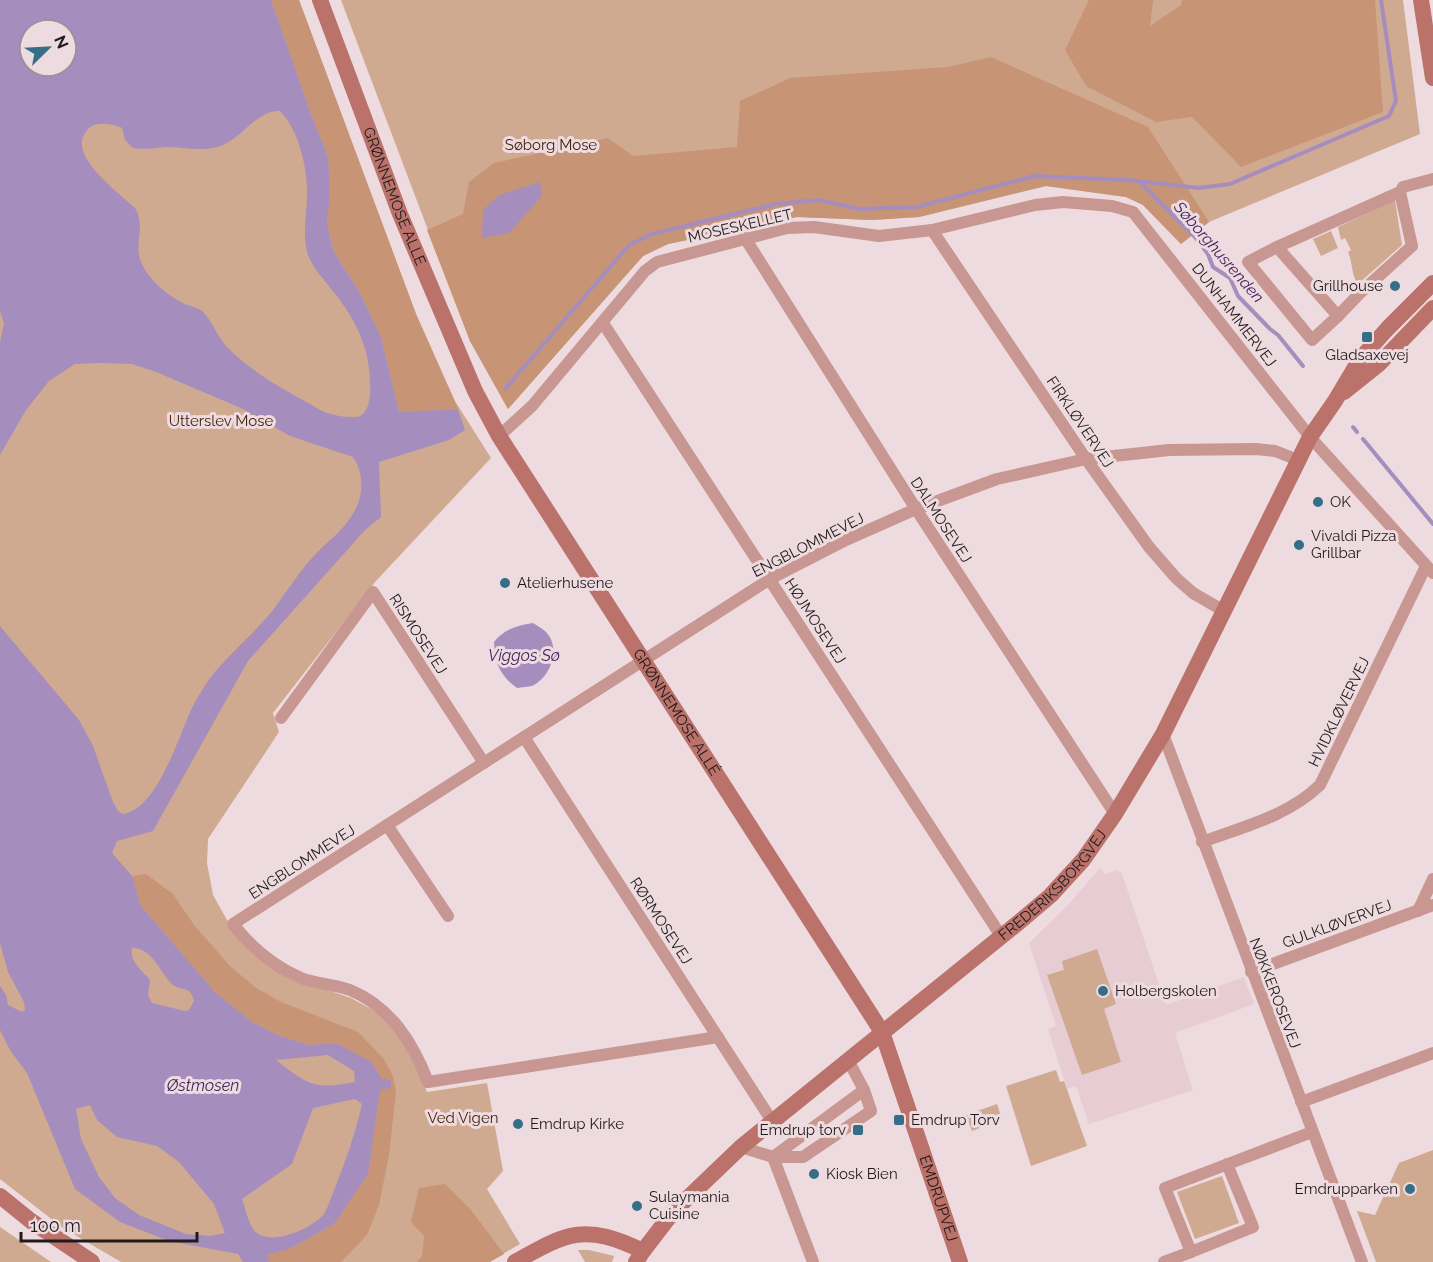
<svg xmlns="http://www.w3.org/2000/svg" width="1433" height="1262" font-family="Raleway,sans-serif">
  <rect width="100%" height="100%" fill="#eddbdf"/>
  <polygon fill="#e7cdd3" points="1100,868 1105,874 1118,870 1122,874 1166,1005 1244,977 1254,1004 1175,1033 1193,1090 1089,1124 1076,1086 1067,1089 1048,1029 1056,1026 1029,943 1068,905"/>
  <g fill="#d0a991" fill-rule="evenodd">
    <path d="M0,0H299L416,314L455,401L491,458L375,582L273,713L279,732L208,839L207,863L213,895L231,927L287,976L351,998L380,1014L402,1036L415,1058L427,1092L487,1083L503,1171L487,1189L520,1244L489,1262H121L63,1228L0,1179ZM30,30H66V66H30Z"/>
    <polygon points="341,0 1403,0 1420,134 1209,222 1181,244 1143,205 1126,197 1046,186 919,217 872,220 797,217 668,244 643,256 508,409 470,341"/>
    <path d="M1395,200L1402,245L1358,284C1351,275 1353,263 1348,252L1351,250L1345,238L1341,240L1338,227Z"/>
    <polygon points="1331,231 1338,248 1321,256 1313,239"/>
    <polygon points="1097,949 1116,1004 1104,1009 1121,1062 1082,1075 1047,975 1064,970 1062,961"/>
    <polygon points="1056,1070 1060,1082 1064,1081 1087,1146 1031,1166 1006,1086"/>
    <polygon points="997,1104 1002,1119 972,1131 966,1115"/>
    <polygon points="1433,1150 1433,1262 1376,1262 1357,1211 1375,1215 1399,1163"/>
    <polygon points="1222,1176 1239,1223 1195,1239 1177,1192"/>
    <polygon points="0,1227 51,1262 0,1262"/>
    <polygon points="578,1250 589,1250 614,1256 612,1262 585,1262"/>
  </g>
  <g fill="#c79575">
    <polygon points="271,0 299,0 416,314 458,409 399,412 381,337 360,293 333,250 327,222 330,194 328,157 311,114"/>
    <polygon points="1089,0 1153,0 1150,26 1181,5 1182,0 1375,0 1383,112 1241,167 1192,117 1156,122 1086,86 1065,50"/>
    <polygon points="991,57 1148,127 1209,222 1181,244 1143,205 1126,197 1046,186 919,217 872,220 797,217 668,244 643,256 508,409 470,341 427,230 463,214 469,182 494,163 608,138 633,156 737,147 740,101 790,78 948,67"/>
    <polygon points="146,874 173,894 194,925 230,966 256,988 281,1002 358,1032 383,1058 393,1076 396,1092 389,1155 379,1205 367,1235 341,1262 269,1262 266,1255 291,1248 334,1224 368,1174 381,1078 372,1062 336,1043 309,1045 280,1036 252,1022 215,992 141,906 132,876"/>
    <polygon points="445,1184 471,1210 504,1254 490,1262 417,1262 422,1256 424,1236 411,1222 419,1188"/>
  </g>
  <g fill="#a58dbd" fill-rule="evenodd">
    <path d="M0,0H271L311,114L328,157L330,194L327,222L333,250L360,293L381,337L399,412L458,409L465,430L449,440L379,462L381,517L366,529L248,661L153,831L117,841L112,853L132,876L141,906L215,992L252,1022L280,1036L309,1045L336,1043L372,1062L381,1078L391,1081V1088L380,1090L368,1174L334,1224L291,1248L267,1255L269,1262H243L238,1254L169,1241L120,1222L75,1189L27,1073L10,1050L0,1030V986L6,995L8,1005L22,1012L25,1010L24,1002L8,972L0,943V626L79,720L93,746L113,802L118,811L122,814C157,811 179,735 192,708C200,692 211,675 223,663C239,645 258,629 273,610C286,593 297,575 311,559C325,543 344,531 354,512C364,496 364,472 353,457L290,436L241,408L156,372L132,364L102,363L75,364L49,381L26,410L0,455V342L4,323L0,311ZM30,30H66V66H30ZM280,111C298,130 306,162 307,188C308,209 302,231 307,252C311,266 323,278 332,290C358,322 372,352 370,395C369,403 367,414 358,417C349,417 340,417 331,414C324,413 317,408 310,404C281,389 251,371 228,348C218,338 210,317 202,311C195,306 187,306 181,302C166,294 149,280 142,264C132,243 147,229 135,208C119,193 71,158 84,135C86,131 89,127 94,125C102,123 115,124 122,128L125,140L133,148C144,150 155,148 166,147C186,147 207,153 225,144C244,135 258,110 280,111ZM132,948C151,947 160,971 170,982C179,993 190,983 194,1001L189,1010L185,1011L152,1003L148,995L150,980C142,971 129,961 132,948ZM328,1055L354,1071L355,1082C315,1090 308,1085 276,1060ZM355,1099L362,1104C355,1135 345,1163 333,1193C330,1199 328,1208 324,1214C312,1229 267,1249 253,1229C248,1221 245,1208 242,1199L292,1164L313,1108ZM90,1105L97,1120L117,1137L157,1146L179,1162L214,1204L225,1233L210,1236L186,1234L139,1215L115,1198L99,1177L81,1139L76,1109Z"/>
    <polygon points="540,182 542,196 509,233 482,238 483,210 499,195"/>
    <path d="M533,623C537,626 542,628 545,631C562,647 551,677 532,686C528,687 522,687 517,688C500,676 495,663 494,642C504,629 516,626 533,623Z"/>
  </g>
  <g fill="none" stroke-linecap="round" stroke-linejoin="round">
    <g stroke="#a58dbd" stroke-width="4">
      <polyline points="1140,182 1195,237 1208,254 1213,267 1230,278 1238,296 1270,329 1278,335 1303,366"/>
      <polyline points="505,389 629,245 652,234 776,204 819,200 859,209 917,207 1034,176 1128,180 1198,188 1230,184 1389,116 1396,101 1381,0"/>
      <polyline points="1353,427 1357,432"/>
      <polyline points="1363,439 1433,524"/>
    </g>
    <g stroke="#c99791" stroke-width="12">
      <polyline points="1400,192 1412,246 1360,293 1338,316 1277,247 1400,192 1403,187 1433,179"/>
      <polyline points="932,230 1086,459 1149,547 1176,578 1193,593 1224,611"/>
      <polyline points="745,238 916,509 1115,814"/>
      <polyline points="1277,247 1248,262 1312,340 1338,316"/>
      <polyline points="603,323 1001,936"/>
      <polyline points="499,436 532,406 645,271 657,262 787,228 814,227 879,236 932,230 1035,205 1063,202 1112,206 1133,212 1310,437 1433,573"/>
      <polyline points="281,718 373,592 484,763"/>
      <polyline points="1163,734 1362,1262"/>
      <polyline points="524,737 772,1121"/>
      <polyline points="387,825 448,916"/>
      <path d="M1202,842C1243,827 1288,816 1320,785L1426,566"/>
      <polyline points="1418,911 1433,879"/>
      <polyline points="1251,972 1433,905"/>
      <path d="M718,1037L428,1082C413,1043 391,1007 350,990C334,984 316,984 301,978C273,966 251,947 233,924L770,579L846,540L916,509L997,479L1086,459L1169,450L1256,449L1275,451L1298,460"/>
      <polyline points="1301,1102 1433,1053"/>
      <polyline points="741,1147 773,1157 803,1157 871,1111 864,1090"/>
      <polyline points="773,1157 864,1090 848,1060"/>
      <polyline points="773,1157 813,1262"/>
      <path d="M1227,1164L1253,1227L1191,1252L1165,1188C1214,1169 1263,1151 1312,1132"/>
      <polyline points="1164,1262 1191,1252"/>
    </g>
    <g stroke="#ba726a" stroke-width="16">
      <path id="s1" d="M320,0L400,214L475,391L499,436L882,1032L960,1262"/>
      <polyline points="1421,0 1433,78"/>
      <polyline points="1344,392 1379,364 1433,308"/>
      <polyline points="0,1196 31,1221 92,1262"/>
      <path d="M515,1262C568,1232 585,1223 643,1251"/>
      <path id="s2" d="M636,1262L643,1251L673,1212L741,1147L1018,923L1050,896L1083,860L1115,814L1163,734L1310,437L1335,401L1360,359L1388,328L1433,283"/>
    </g>
  </g>
  <g fill="#356e87" stroke="#eddbdf" stroke-width="2">
    <circle cx="1395" cy="286" r="6"/>
    <rect x="1361" y="331" width="12" height="12" rx="3"/>
    <circle cx="1318" cy="502" r="6"/>
    <circle cx="1299" cy="545" r="6"/>
    <circle cx="505" cy="583" r="6"/>
    <circle cx="1103" cy="991" r="6"/>
    <rect x="893" y="1114" width="12" height="12" rx="3"/>
    <circle cx="518" cy="1124" r="6"/>
    <rect x="852" y="1124" width="12" height="12" rx="3"/>
    <circle cx="814" cy="1174" r="6"/>
    <circle cx="1410" cy="1189" r="6"/>
    <circle cx="637" cy="1206" r="6"/>
  </g>
  <g text-anchor="middle" dominant-baseline="central" stroke-width="6" stroke-linejoin="round" paint-order="stroke">
    <g font-size="15" fill="#411f07" stroke="#eddbdf">
      <text x="551" y="145">Søborg Mose</text>
      <text x="221" y="421">Utterslev Mose</text>
      <text x="463" y="1118">Ved Vigen</text>
    </g>
    <g font-size="15" fill="#201a1b" stroke="#eddbdf">
      <text stroke="none"><textPath href="#s1" startOffset="210">GRØNNEMOSE ALLE</textPath></text>
      <text transform="translate(740 226) rotate(-13)">MOSESKELLET</text>
      <text transform="translate(1234 315) rotate(52)">DUNHAMMERVEJ</text>
      <text transform="translate(1080 422) rotate(56)">FIRKLØVERVEJ</text>
      <text transform="translate(941 520) rotate(57)">DALMOSEVEJ</text>
      <text transform="translate(808 545) rotate(-27)">ENGBLOMMEVEJ</text>
      <text transform="translate(815 621) rotate(57)">HØJMOSEVEJ</text>
      <text transform="translate(418 634) rotate(57)">RISMOSEVEJ</text>
      <text stroke="none"><textPath href="#s1" startOffset="800">GRØNNEMOSE ALLÉ</textPath></text>
      <text transform="translate(1339 712) rotate(-64)">HVIDKLØVERVEJ</text>
      <text transform="translate(302 862) rotate(-33)">ENGBLOMMEVEJ</text>
      <text stroke="none"><textPath href="#s2" startOffset="564">FREDERIKSBORGVEJ</textPath></text>
      <text transform="translate(661 921) rotate(57)">RØRMOSEVEJ</text>
      <text transform="translate(1337 924) rotate(-20)">GULKLØVERVEJ</text>
      <text transform="translate(1275 993) rotate(69)">NØKKEROSEVEJ</text>
      <text stroke="none"><textPath href="#s1" startOffset="1356">EMDRUPVEJ</textPath></text>
    </g>
    <g font-size="15" fill="#201a1b" stroke="#eddbdf" text-anchor="start">
      <text x="1383" y="286" text-anchor="end">Grillhouse</text>
      <text x="1367" y="355" text-anchor="middle">Gladsaxevej</text>
      <text x="1330" y="502">OK</text>
      <text x="1311" y="536">Vivaldi Pizza<tspan x="1311" dy="17">Grillbar</tspan></text>
      <text x="517" y="583">Atelierhusene</text>
      <text x="1115" y="991">Holbergskolen</text>
      <text x="911" y="1120">Emdrup Torv</text>
      <text x="530" y="1124">Emdrup Kirke</text>
      <text x="846" y="1130" text-anchor="end">Emdrup torv</text>
      <text x="826" y="1174">Kiosk Bien</text>
      <text x="1398" y="1189" text-anchor="end">Emdrupparken</text>
      <text x="649" y="1197">Sulaymania<tspan x="649" dy="17">Cuisine</tspan></text>
    </g>
    <g font-size="16" font-style="italic" fill="#44235e" stroke="#eddbdf">
      <text transform="translate(1219 252) rotate(49)">Søborghusrenden</text>
      <text x="524" y="655">Viggos Sø</text>
      <text x="203" y="1085">Østmosen</text>
    </g>
  </g>
  <g transform="translate(48 48) rotate(66)"><circle r="28" fill="#eddbdf" stroke="#9b8e91" stroke-width="1.5"/>
  <path d="M0-4.5L10 22L0 15L-10 22Z" fill="#356e87"/>
  <text y="-9" font-size="16" font-weight="bold" text-anchor="middle" fill="#201a1b">N</text>
  </g>
  <path d="M21 1232v9h176v-9" fill="none" stroke="#201a1b" stroke-width="3"/>
  <text x="30" y="1232" font-size="18" fill="#201a1b" stroke="#eddbdf" stroke-width="4.5" paint-order="stroke">100 m</text>
</svg>
